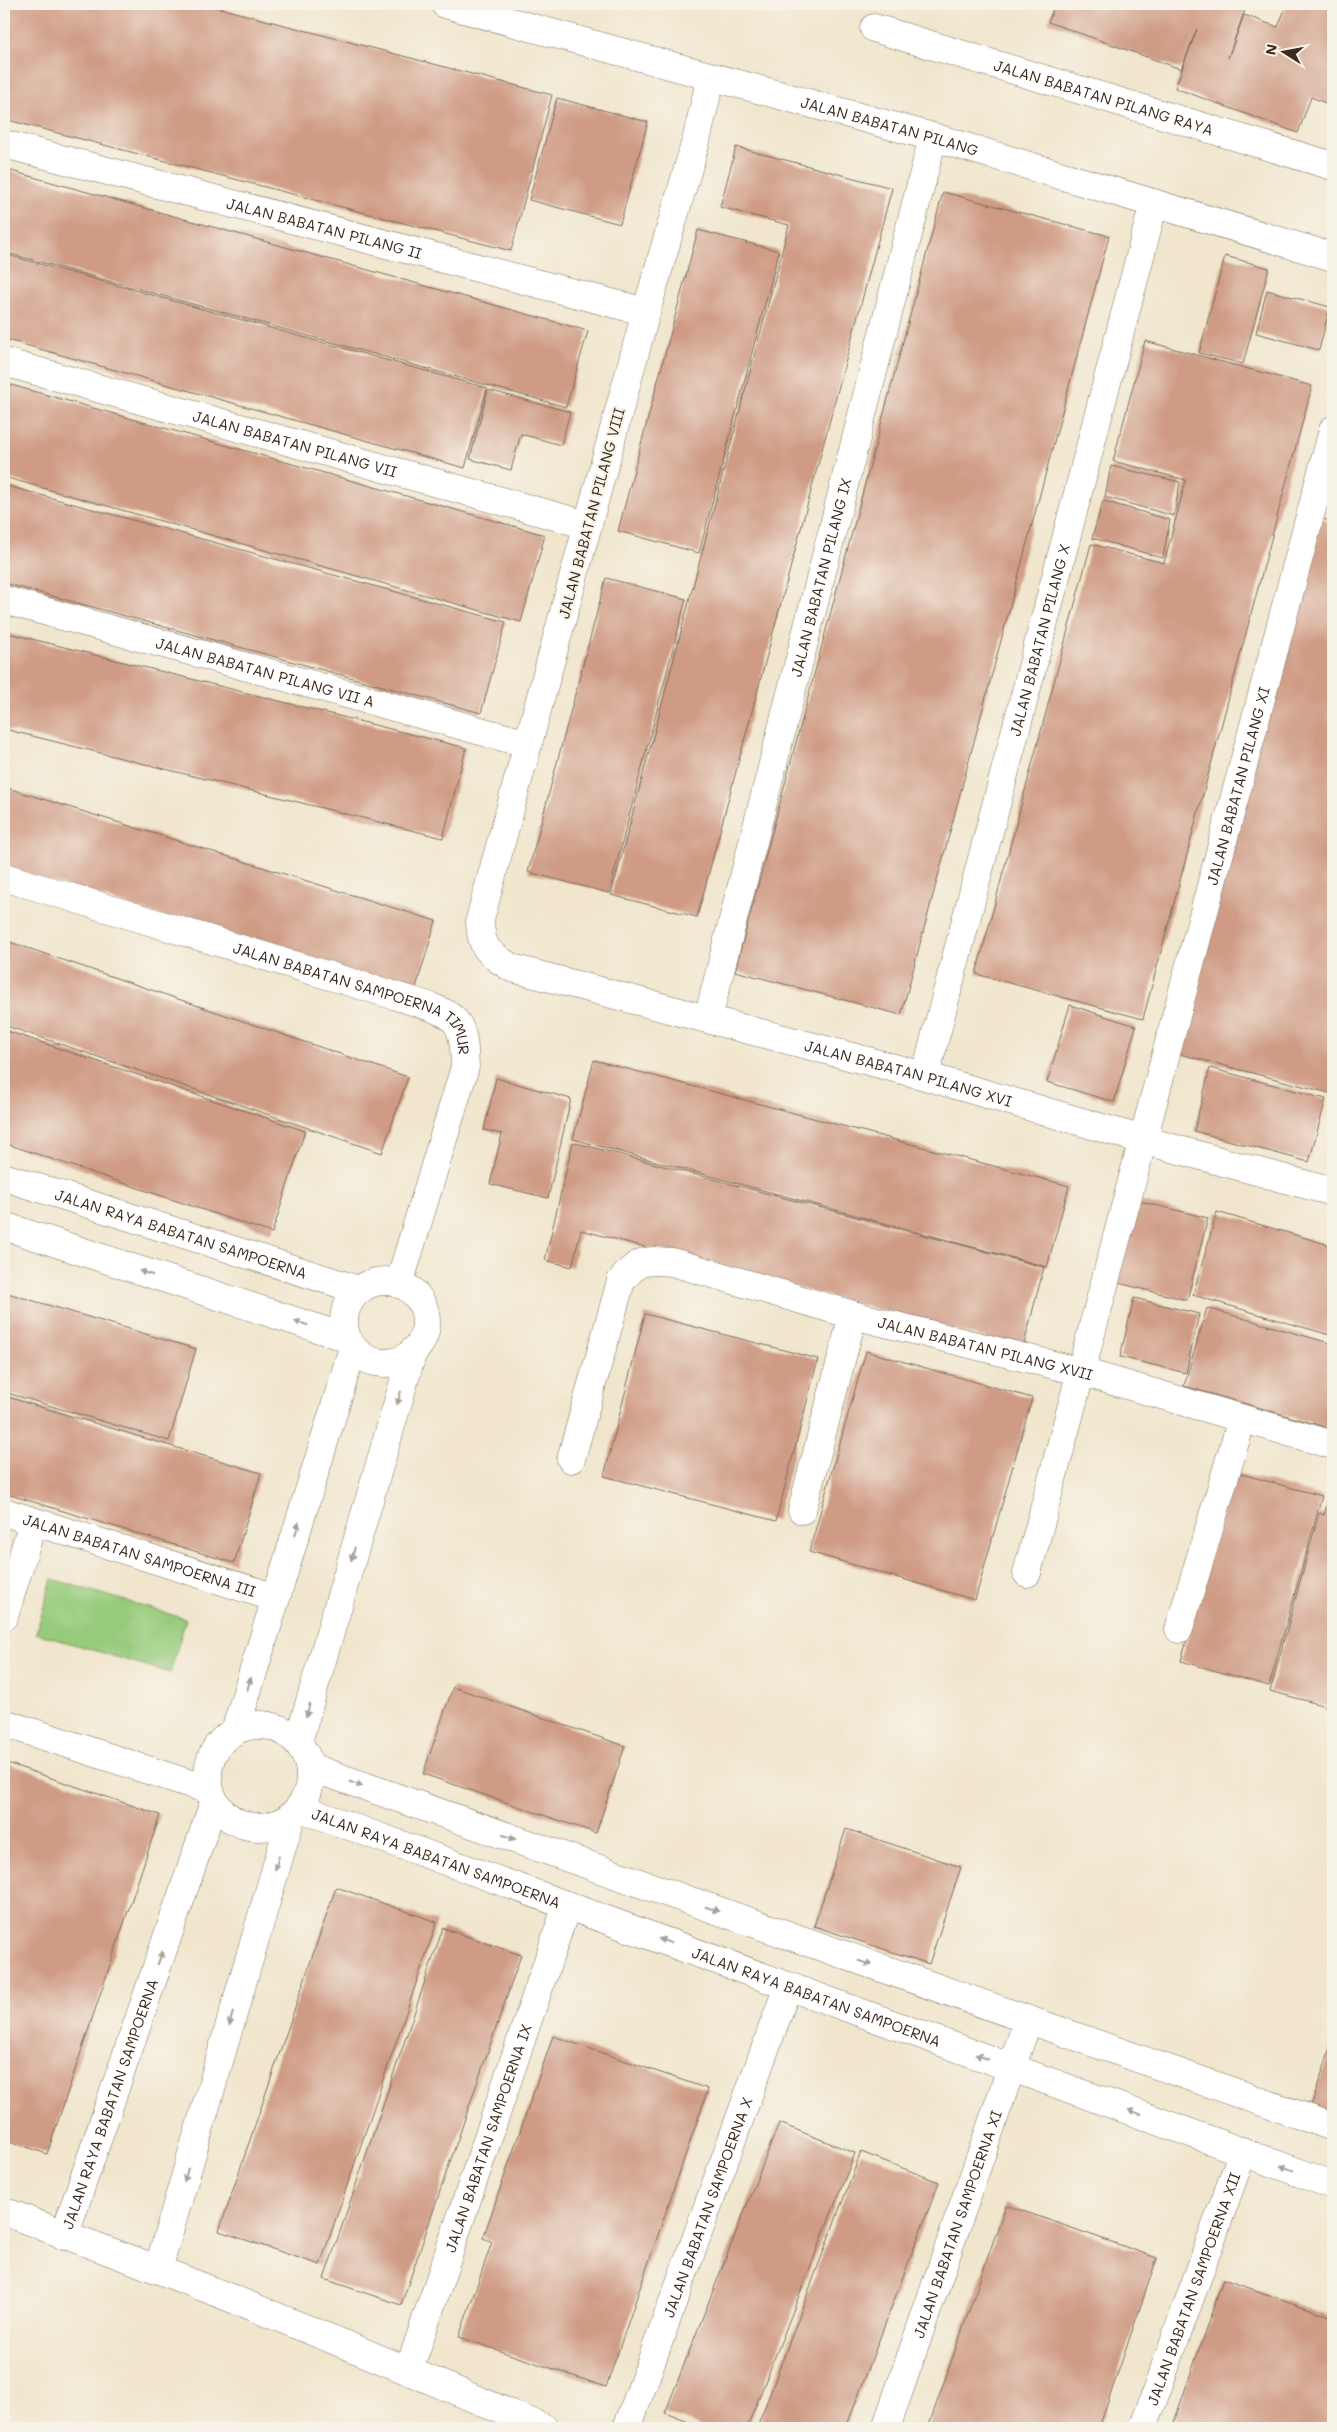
<svg xmlns="http://www.w3.org/2000/svg" width="1337" height="2432" font-family="Mali,sans-serif">
  <rect width="100%" height="100%" fill="#f7f3e8"/>
  <filter id="ink" filterUnits="userSpaceOnUse"><feTurbulence type="fractalNoise" baseFrequency=".02" numOctaves="2"/><feDisplacementMap in="SourceGraphic" scale="10" xChannelSelector="R" yChannelSelector="G"/><feConvolveMatrix kernelMatrix="1 2 1 2 8 2 1 2 1" color-interpolation-filters="sRGB"/></filter>
  <filter id="wash" filterUnits="userSpaceOnUse"><feTurbulence type="fractalNoise" baseFrequency=".0096" numOctaves="4" result="noise"/><feDisplacementMap in="SourceGraphic" scale="20" xChannelSelector="R" yChannelSelector="G"/><feGaussianBlur stdDeviation="1.12" result="paint"/><feColorMatrix in="noise" values="0 0 0 0 0 0 0 0 0 0 0 0 0 0 0 0 0 1.4 0 .05"/><feComposite in="paint" operator="in"/></filter>
  <g filter="url(#wash)">
    <rect width="100%" height="100%" fill="#f1e6cd"/>
    <polygon fill="#97cb7c" stroke="#697a4d" points="52,1579 186,1619 170,1673 36,1633"/>
    <g id="blocks">
      <g fill="#cf9b85">
        <polygon points="4,4 204,4 552,95 511,251 4,119"/>
        <polygon points="1055,4 1247,4 1228,58 1244,15 1278,27 1287,4 1323,4 1333,7 1333,106 1311,97 1298,133 1175,88 1197,29 1181,69 1048,22"/>
        <polygon points="557,98 648,122 620,224 529,200"/>
        <polygon points="736,147 892,188 697,917 611,895 789,225 720,207"/>
        <polygon points="4,169 588,331 566,407 4,252"/>
        <polygon points="943,192 1109,236 901,1015 735,971"/>
        <polygon points="698,230 779,251 699,553 618,531"/>
        <polygon points="4,254 487,388 465,468 4,339"/>
        <polygon points="1225,256 1269,268 1243,364 1199,353"/>
        <polygon points="1267,290 1330,307 1319,350 1256,333"/>
        <polygon points="1145,341 1312,386 1143,1019 976,974 1091,544 1164,563 1186,480 1113,461"/>
        <polygon points="4,383 545,535 521,622 4,477"/>
        <polygon points="488,390 570,412 561,445 521,434 511,470 470,459"/>
        <polygon points="1111,466 1180,482 1174,516 1105,497"/>
        <polygon points="4,485 506,622 481,713 4,583"/>
        <polygon points="1103,501 1170,520 1163,558 1092,538"/>
        <polygon points="1320,518 1333,522 1333,1094 1172,1052"/>
        <polygon points="606,578 686,599 609,893 528,872"/>
        <polygon points="4,632 466,748 443,838 4,729"/>
        <polygon points="4,787 436,921 414,994 4,867"/>
        <polygon points="4,940 408,1077 382,1153 4,1025"/>
        <polygon points="1070,1005 1136,1026 1114,1102 1047,1082"/>
        <polygon points="4,1030 305,1131 272,1233 4,1143"/>
        <polygon points="594,1060 1069,1186 1047,1267 573,1139"/>
        <polygon points="1210,1068 1326,1099 1309,1162 1194,1131"/>
        <polygon points="496,1078 571,1099 548,1198 490,1184 502,1134 484,1130"/>
        <polygon points="573,1142 1044,1267 1023,1348 581,1230 572,1267 545,1260"/>
        <polygon points="1135,1200 1208,1218 1187,1300 1114,1282"/>
        <polygon points="1217,1212 1333,1246 1333,1336 1193,1295"/>
        <polygon points="4,1292 196,1349 169,1441 4,1392"/>
        <polygon points="1134,1298 1199,1314 1186,1373 1120,1357"/>
        <polygon points="1207,1308 1333,1344 1333,1429 1184,1386"/>
        <polygon points="645,1314 818,1359 776,1521 604,1476"/>
        <polygon points="866,1351 1032,1398 975,1600 809,1552"/>
        <polygon points="4,1396 261,1473 234,1563 4,1493"/>
        <polygon points="1234,1472 1322,1496 1269,1686 1181,1661"/>
        <polygon points="1333,1483 1333,1708 1270,1691 1319,1513 1324,1515"/>
        <polygon points="453,1687 625,1746 596,1833 423,1774"/>
        <polygon points="4,1762 160,1815 47,2154 4,2139 4,1979 6,1971 4,1971"/>
        <polygon points="846,1829 961,1867 929,1964 814,1926"/>
        <polygon points="336,1887 437,1922 320,2265 219,2231"/>
        <polygon points="443,1928 521,1955 401,2305 324,2279"/>
        <polygon points="553,2036 708,2089 606,2387 459,2337 492,2242 483,2238"/>
        <polygon points="1330,2049 1333,2050 1333,2113 1311,2106"/>
        <polygon points="779,2123 855,2153 747,2428 704,2428 665,2413"/>
        <polygon points="861,2152 939,2182 901,2282 846,2428 757,2428"/>
        <polygon points="1006,2205 1157,2258 1099,2428 928,2428"/>
        <polygon points="1223,2279 1333,2317 1333,2428 1172,2428"/>
      </g>
    </g>
  </g>
  <g filter="url(#ink)">
    <use href="#blocks" fill-opacity="0" stroke="#7b6c5b" stroke-width="1"/>
    <g fill="none" stroke-linecap="round" stroke-linejoin="round">
      <g stroke="#7b6c5b" stroke-width="29">
        <g id="minor">
          <path id="s1" d="M445,4L933,137L1333,257"/>
          <path id="s2" d="M874,28L1333,166"/>
          <path id="s3" d="M711,77L696,141L646,312L480,919C480,948 489,954 512,968L925,1076L1143,1140L1333,1192"/>
          <path id="s4" d="M4,144L646,312"/>
          <path id="s5" d="M4,362L587,525"/>
          <path id="s6" d="M4,600L528,744"/>
          <path id="s7" d="M4,877L396,996C411,1001 447,1009 456,1022C465,1034 464,1052 465,1067L399,1284"/>
          <path id="s8" d="M708,1018L933,137"/>
          <path id="s9" d="M925,1076L1154,203"/>
          <path id="s10" d="M4,1177L359,1290"/>
          <polyline points="4,1226 347,1338"/>
          <circle cx="385" cy="1322" r="41"/>
          <path id="s11" d="M571,1459L621,1281C640,1259 643,1260 672,1262L853,1315L1082,1372L1333,1445"/>
          <polyline points="802,1510 853,1315"/>
          <path id="s12" d="M4,1512L276,1598"/>
          <path id="s13" d="M1027,1573L1333,430"/>
          <polyline points="4,1616 33,1522"/>
          <polyline points="1179,1629 1242,1419"/>
          <polyline points="4,1723 209,1790"/>
          <circle cx="259" cy="1776" r="51"/>
          <polyline points="235,1731 353,1348"/>
          <polyline points="298,1742 413,1351"/>
          <polyline points="310,1767 1333,2127"/>
          <path id="s14" d="M300,1808L1333,2185"/>
          <path d="M4,2211C55,2232 108,2250 159,2270C289,2320 417,2374 544,2428"/>
          <path id="s15" d="M64,2236L214,1802"/>
          <polyline points="158,2269 291,1817"/>
          <path id="s16" d="M409,2370L567,1905"/>
          <path id="s17" d="M627,2428L788,1986"/>
          <path id="s18" d="M886,2428L1028,2020"/>
          <path id="s19" d="M1143,2428L1243,2151"/>
        </g>
      </g>
      <use href="#minor" stroke="#fff" stroke-width="28"/>
    </g>
    <defs><path id="oneway-solid" d="M-6-.8H1V-3.2L6.5 0L1 3.2V.8H-6Z" transform="scale(1.25)"/></defs>
    <g fill="#a79f9a">
      <use href="#oneway-solid" transform="translate(146 1273) rotate(-162)"/>
      <use href="#oneway-solid" transform="translate(301 1323) rotate(-162)"/>
      <use href="#oneway-solid" transform="translate(399 1398) rotate(106)"/>
      <use href="#oneway-solid" transform="translate(297 1529) rotate(-73)"/>
      <use href="#oneway-solid" transform="translate(353 1554) rotate(106)"/>
      <use href="#oneway-solid" transform="translate(249 1684) rotate(-73)"/>
      <use href="#oneway-solid" transform="translate(308 1710) rotate(106)"/>
      <use href="#oneway-solid" transform="translate(356 1784) rotate(19)"/>
      <use href="#oneway-solid" transform="translate(509 1837) rotate(19)"/>
      <use href="#oneway-solid" transform="translate(277 1863) rotate(106)"/>
      <use href="#oneway-solid" transform="translate(712 1909) rotate(19)"/>
      <use href="#oneway-solid" transform="translate(665 1941) rotate(-160)"/>
      <use href="#oneway-solid" transform="translate(160 1958) rotate(-71)"/>
      <use href="#oneway-solid" transform="translate(865 1963) rotate(19)"/>
      <use href="#oneway-solid" transform="translate(231 2019) rotate(106)"/>
      <use href="#oneway-solid" transform="translate(982 2057) rotate(-160)"/>
      <use href="#oneway-solid" transform="translate(1135 2112) rotate(-160)"/>
      <use href="#oneway-solid" transform="translate(1287 2168) rotate(-160)"/>
      <use href="#oneway-solid" transform="translate(186 2175) rotate(106)"/>
    </g>
  </g>
  <g text-anchor="middle" dominant-baseline="central" stroke-width="4.5" stroke-linejoin="round" paint-order="stroke">
    <g font-size="15" fill="#3b2a1e" stroke="#f7f3e8">
      <text stroke="none"><textPath href="#s2" startOffset="240">JALAN BABATAN PILANG RAYA</textPath></text>
      <text stroke="none"><textPath href="#s1" startOffset="461">JALAN BABATAN PILANG</textPath></text>
      <text stroke="none"><textPath href="#s4" startOffset="331">JALAN BABATAN PILANG II</textPath></text>
      <text stroke="none"><textPath href="#s5" startOffset="302">JALAN BABATAN PILANG VII</textPath></text>
      <text transform="translate(591 513) rotate(-75)">JALAN BABATAN PILANG VIII</text>
      <text stroke="none"><textPath href="#s8" startOffset="455">JALAN BABATAN PILANG IX</textPath></text>
      <text stroke="none"><textPath href="#s9" startOffset="451">JALAN BABATAN PILANG X</textPath></text>
      <text stroke="none"><textPath href="#s6" startOffset="271">JALAN BABATAN PILANG VII A</textPath></text>
      <text stroke="none"><textPath href="#s13" startOffset="815">JALAN BABATAN PILANG XI</textPath></text>
      <text stroke="none"><textPath href="#s7" startOffset="375">JALAN BABATAN SAMPOERNA TIMUR</textPath></text>
      <text stroke="none"><textPath href="#s3" startOffset="1346">JALAN BABATAN PILANG XVI</textPath></text>
      <text stroke="none"><textPath href="#s10" startOffset="186">JALAN RAYA BABATAN SAMPOERNA</textPath></text>
      <text stroke="none"><textPath href="#s11" startOffset="568">JALAN BABATAN PILANG XVII</textPath></text>
      <text stroke="none"><textPath href="#s12" startOffset="142">JALAN BABATAN SAMPOERNA III</textPath></text>
      <text stroke="none"><textPath href="#s14" startOffset="145">JALAN RAYA BABATAN SAMPOERNA</textPath></text>
      <text stroke="none"><textPath href="#s14" startOffset="550">JALAN RAYA BABATAN SAMPOERNA</textPath></text>
      <text stroke="none"><textPath href="#s15" startOffset="140">JALAN RAYA BABATAN SAMPOERNA</textPath></text>
      <text stroke="none"><textPath href="#s16" startOffset="245">JALAN BABATAN SAMPOERNA IX</textPath></text>
      <text stroke="none"><textPath href="#s17" startOffset="235">JALAN BABATAN SAMPOERNA X</textPath></text>
      <text stroke="none"><textPath href="#s18" startOffset="216">JALAN BABATAN SAMPOERNA XI</textPath></text>
      <text stroke="none"><textPath href="#s19" startOffset="148">JALAN BABATAN SAMPOERNA XII</textPath></text>
    </g>
  </g>
  <rect width="1337" height="2432" fill="none" stroke="#f7f3e8" stroke-width="20"/>
  <g transform="translate(1284 52) rotate(281)" stroke="#f7f3e8" stroke-width="4" paint-order="stroke">
  <path d="M0-4L9 19L0 12L-9 19Z" fill="#3b2a1e"/>
  <text y="-8" font-size="14" font-weight="bold" text-anchor="middle" fill="#3b2a1e">N</text>
  </g>
</svg>
